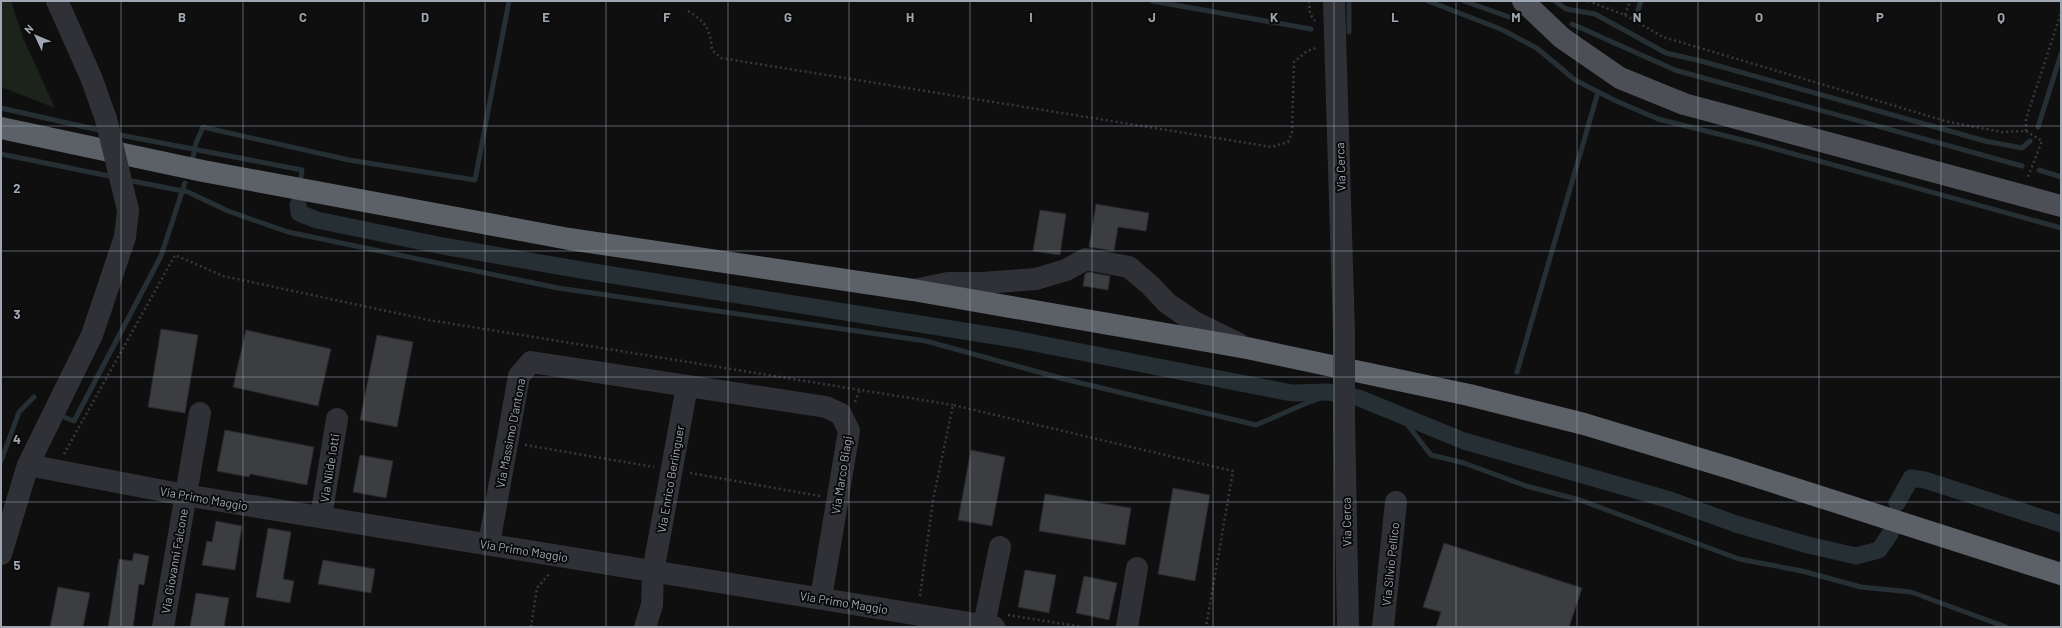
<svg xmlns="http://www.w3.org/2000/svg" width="2062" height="628" font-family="Barlow,sans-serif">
  <rect width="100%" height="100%" fill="#0f0f10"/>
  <polygon fill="#1b231b" points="1,1 11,1 23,38 55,108 1,87"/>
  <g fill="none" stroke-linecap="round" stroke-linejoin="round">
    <g stroke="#252f34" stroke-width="5">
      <polyline points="1152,1 1311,29"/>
      <polyline points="1428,1 1503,30 1538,49 1575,80 1614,100 1658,119 1758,144 2061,228"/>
      <polyline points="1464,1 1509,17"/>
      <polyline points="1555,1 1566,9 1595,14 1666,53 1701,61 1985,141 2022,148 2030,141"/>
      <polyline points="1635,19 1641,1"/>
      <polyline points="1572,24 1675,70 2022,166"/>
      <polyline points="1349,32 1349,1"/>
      <polyline points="1,108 103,131"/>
      <polyline points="2038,127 2061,54"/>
      <polyline points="115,134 302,170 301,177"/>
      <polyline points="1,154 114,177"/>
      <polyline points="193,157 196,143 203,127 349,160 475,180 509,1"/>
      <polyline points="2039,170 2061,177"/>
      <polyline points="127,180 188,192 228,211 288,232 558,288 926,341 1064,379 1256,425 1307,403 1327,396 1338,399"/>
      <polyline points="1517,372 1598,92"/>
      <polyline points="1350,401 1363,404 1406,423 1431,455 1464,463 1526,486 1580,500 1739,559 1802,571 1861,587 1911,592 2006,627"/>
      <polyline points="64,417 74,421 161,256 185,183"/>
      <polyline points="1,461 19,412 34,397"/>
    </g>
    <g stroke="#252f34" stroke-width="17">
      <polyline points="298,205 299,213 317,220 443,246 593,272 1014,339 1292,393 1328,392 1359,398 1464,441 1670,500 1736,524 1808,545 1856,556 1879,550 1890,534"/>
      <polyline points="1897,503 1911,478 1925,480 2061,524"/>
    </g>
  </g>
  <g fill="#3b3d40" stroke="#29292d">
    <polygon points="1096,204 1149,213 1146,231 1118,227 1114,251 1089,247"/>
    <polygon points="1040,210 1066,214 1060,255 1033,251"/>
    <polygon points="1088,272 1110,276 1108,290 1083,286 1085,274"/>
    <polygon points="161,329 198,335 185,413 148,407"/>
    <polygon points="246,330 331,349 318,406 233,387"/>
    <polygon points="377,335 413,342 397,427 360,420"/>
    <polygon points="225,430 314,447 307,485 250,474 249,477 217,471"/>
    <polygon points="971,450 1005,457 992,526 958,520"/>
    <polygon points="360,455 393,461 386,498 353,492"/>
    <polygon points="1173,488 1210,495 1195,581 1158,574"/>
    <polygon points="1045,494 1131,508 1125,545 1039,531"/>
    <polygon points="216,521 242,526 235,570 202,565 207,541 212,542"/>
    <polygon points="268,528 291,532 283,579 294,581 290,603 256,597"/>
    <polygon points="1444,543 1582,588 1569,627 1436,627 1441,612 1423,607"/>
    <polygon points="134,553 149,556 144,585 139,584 133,627 108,627 119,559 132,561"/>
    <polygon points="323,560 375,569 371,593 318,584"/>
    <polygon points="1025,570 1056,575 1049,613 1018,607"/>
    <polygon points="1084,576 1117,583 1109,620 1076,613"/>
    <polygon points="58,587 90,593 83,627 50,627"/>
    <polygon points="196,593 229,598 224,627 190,627"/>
  </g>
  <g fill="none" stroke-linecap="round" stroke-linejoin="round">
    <g stroke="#36393d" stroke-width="2.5" stroke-dasharray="2 3" stroke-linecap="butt">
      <polyline points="1309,1 1310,14 1315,21"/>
      <polyline points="1588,1 1625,15 1663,37 1949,122 2002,132 2026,131 2042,141 2028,177"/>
      <path d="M688,11C706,22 710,29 712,50L721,58L1272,147L1288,142L1292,132L1294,62L1307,51L1316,48"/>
      <polyline points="1625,15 1630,1"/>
      <polyline points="2026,131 2026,119 2061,13"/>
      <polyline points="855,402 860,390"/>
      <polyline points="525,445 654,467"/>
      <polyline points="64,454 175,255 223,276 429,320 953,405"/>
      <polyline points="690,473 820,496"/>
      <polyline points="920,596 933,500 953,405 1233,471 1206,627"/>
      <polyline points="1008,615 1083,627"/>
      <polyline points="531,627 537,588 550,573"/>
    </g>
    <g stroke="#303136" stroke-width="22">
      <polyline points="57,1 91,77 106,119"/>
      <polyline points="1334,1 1344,333"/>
      <polyline points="914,290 948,283 983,283 1036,279 1066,270 1086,259 1129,267 1150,285 1167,303 1196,323 1239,344"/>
      <polyline points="1344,417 1348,627"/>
      <polyline points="28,465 92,335 125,237 128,210"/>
      <polyline points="321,517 337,419"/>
      <polyline points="489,544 519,376 531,362 826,407 841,414 849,431 821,598"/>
      <polyline points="1,554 28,465 185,495 994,627"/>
      <polyline points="984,625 1000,547"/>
      <polyline points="163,627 200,413"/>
      <polyline points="645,627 652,605 653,572 687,386"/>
      <polyline points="1127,627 1137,568"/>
      <polyline points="1383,627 1396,502"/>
    </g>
    <polyline stroke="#4c4f55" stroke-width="22" points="1523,1 1562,38 1620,78 1684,104 2061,206"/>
    <polyline stroke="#5c6067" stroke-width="22" points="1,128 203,171 569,239 913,290 1247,348 1469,395 1584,424 1730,468 2061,574"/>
    <g stroke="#303136" stroke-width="22">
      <polyline points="106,119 128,210"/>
      <polyline points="1344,333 1344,417"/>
    </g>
  </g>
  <path fill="none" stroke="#9fa7b2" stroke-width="1" stroke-opacity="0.55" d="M121,1V627M243,1V627M364,1V627M485,1V627M606,1V627M728,1V627M849,1V627M970,1V627M1092,1V627M1213,1V627M1334,1V627M1456,1V627M1577,1V627M1698,1V627M1819,1V627M1941,1V627M1,126H2061M1,251H2061M1,377H2061M1,502H2061"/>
  <g text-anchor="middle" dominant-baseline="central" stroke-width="4" stroke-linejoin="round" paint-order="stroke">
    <g font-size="12" fill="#9fa7b2" stroke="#0a0a0b">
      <text transform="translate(1340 167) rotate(-92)">Via Cerca</text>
      <text transform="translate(510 433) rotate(-79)">Via Massimo D'antona</text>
      <text transform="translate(329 468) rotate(-81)">Via Nilde Iotti</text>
      <text transform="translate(841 475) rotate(-81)">Via Marco Biagi</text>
      <text transform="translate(670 479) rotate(-80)">Via Enrico Berlinguer</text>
      <text transform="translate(204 498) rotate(10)">Via Primo Maggio</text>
      <text transform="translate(1346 522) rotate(-91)">Via Cerca</text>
      <text transform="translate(524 550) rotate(9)">Via Primo Maggio</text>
      <text transform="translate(174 561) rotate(-80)">Via Giovanni Falcone</text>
      <text transform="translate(1390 564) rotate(-84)">Via Silvio Pellico</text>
      <text transform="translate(844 602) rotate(9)">Via Primo Maggio</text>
    </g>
  </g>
  <g font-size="13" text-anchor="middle" font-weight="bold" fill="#9fa7b2" stroke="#0a0a0b" stroke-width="4" stroke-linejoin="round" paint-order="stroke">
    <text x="182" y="22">B</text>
    <text x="303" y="22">C</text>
    <text x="425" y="22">D</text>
    <text x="546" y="22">E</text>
    <text x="667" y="22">F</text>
    <text x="788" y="22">G</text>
    <text x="910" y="22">H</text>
    <text x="1031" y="22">I</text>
    <text x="1152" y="22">J</text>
    <text x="1274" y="22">K</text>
    <text x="1395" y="22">L</text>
    <text x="1516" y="22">M</text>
    <text x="1637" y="22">N</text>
    <text x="1759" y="22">O</text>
    <text x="1880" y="22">P</text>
    <text x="2001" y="22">Q</text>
    <text x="17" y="193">2</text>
    <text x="17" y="319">3</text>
    <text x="17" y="444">4</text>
    <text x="17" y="570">5</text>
  </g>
  <rect width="2062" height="628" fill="none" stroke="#9fa7b2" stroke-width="4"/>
  <g transform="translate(36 36) rotate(314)" stroke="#0a0a0b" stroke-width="3" paint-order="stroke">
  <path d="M0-3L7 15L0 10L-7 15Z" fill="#9fa7b2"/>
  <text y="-6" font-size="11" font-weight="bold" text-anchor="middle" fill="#9fa7b2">N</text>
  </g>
</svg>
